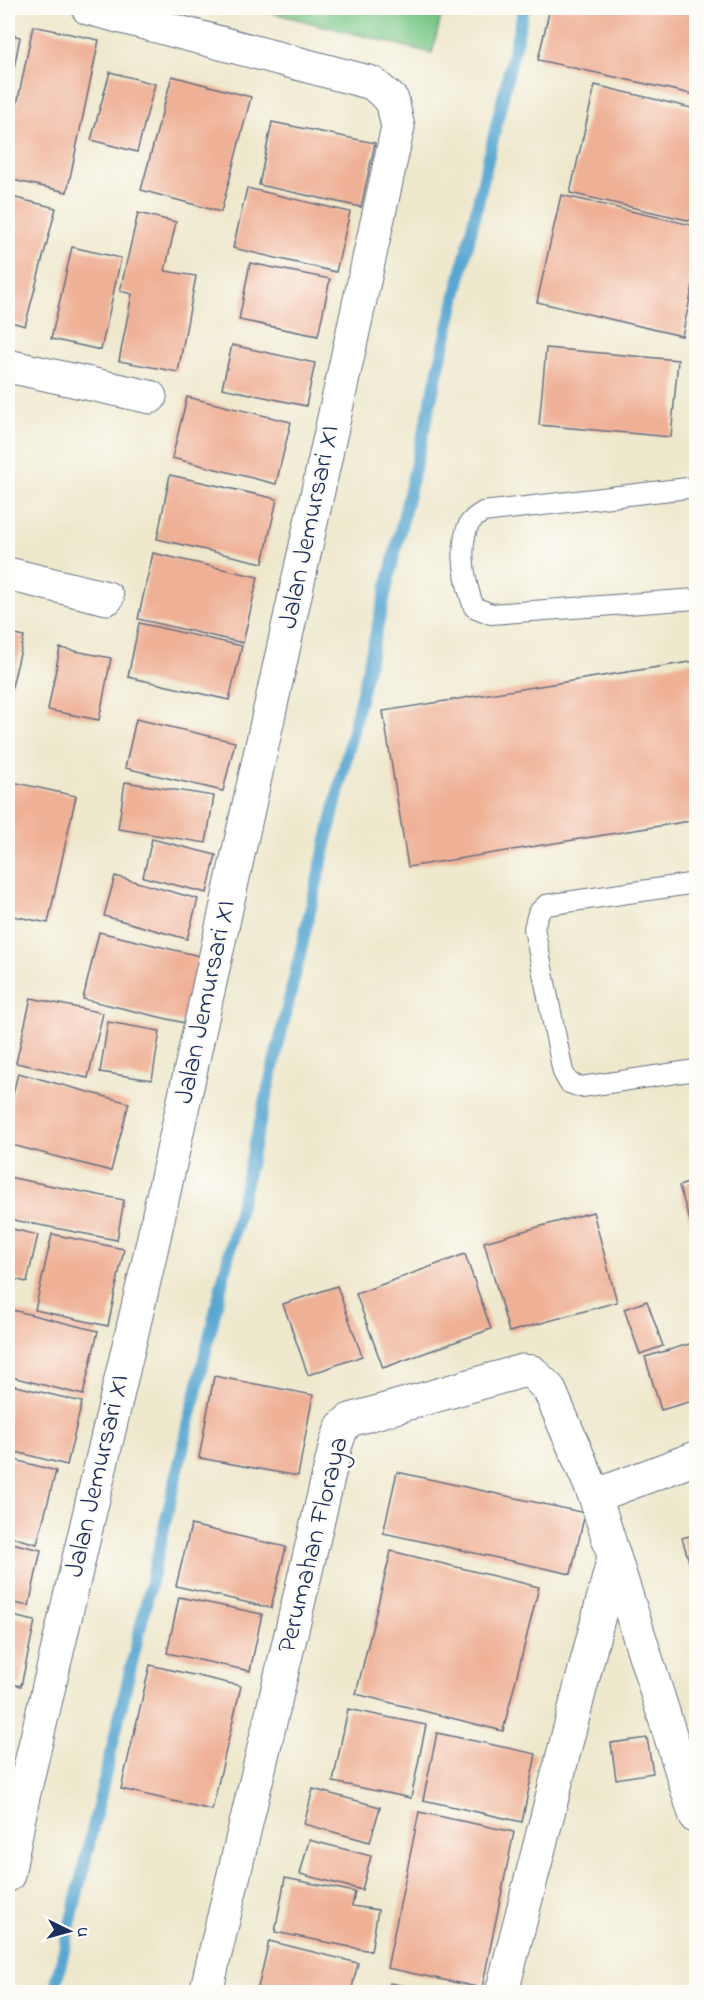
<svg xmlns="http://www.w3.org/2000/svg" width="704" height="2000" font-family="'Indie Flower',sans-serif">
  <rect width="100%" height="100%" fill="#fdfcf7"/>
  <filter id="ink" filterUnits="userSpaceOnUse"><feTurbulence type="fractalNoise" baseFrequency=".0167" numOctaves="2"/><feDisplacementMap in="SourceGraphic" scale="12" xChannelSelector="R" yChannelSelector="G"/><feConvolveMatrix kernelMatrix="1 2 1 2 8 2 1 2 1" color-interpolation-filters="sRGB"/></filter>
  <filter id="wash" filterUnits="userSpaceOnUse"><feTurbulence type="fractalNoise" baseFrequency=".008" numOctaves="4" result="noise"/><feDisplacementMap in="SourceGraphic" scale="24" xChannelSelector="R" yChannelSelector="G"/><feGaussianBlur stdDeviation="1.35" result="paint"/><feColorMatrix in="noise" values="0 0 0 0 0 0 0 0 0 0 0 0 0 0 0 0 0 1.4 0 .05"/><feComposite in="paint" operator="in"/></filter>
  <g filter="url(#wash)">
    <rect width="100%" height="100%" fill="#eee8cc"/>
    <polygon fill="#79c786" stroke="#4a7b72" stroke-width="1.5" points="253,8 443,8 432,53"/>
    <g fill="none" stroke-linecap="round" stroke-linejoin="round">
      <polyline stroke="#58a7d2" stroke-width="12" points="54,1992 524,8"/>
    </g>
    <g id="blocks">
      <g fill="#efb196">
        <polygon points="550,8 696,8 696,95 538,60"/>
        <polygon points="33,26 99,40 67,192 8,179 8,149"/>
        <polygon points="8,34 20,37 9,94 8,94"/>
        <polygon points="110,72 155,84 137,152 91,140"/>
        <polygon points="172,76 251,97 221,212 141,190"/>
        <polygon points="595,85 696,109 696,222 570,193"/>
        <polygon points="272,122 375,143 361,207 259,185"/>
        <polygon points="247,188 350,212 336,272 233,248"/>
        <polygon points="561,195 696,226 696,271 682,336 537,302"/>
        <polygon points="8,196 56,208 25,326 8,321"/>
        <polygon points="138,213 176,222 165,271 196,276 178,372 119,361 132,294 120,291"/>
        <polygon points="72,247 121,258 101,350 51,339"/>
        <polygon points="250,263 330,279 318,336 239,320"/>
        <polygon points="232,345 315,363 306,406 222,388"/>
        <polygon points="546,348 678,360 671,437 539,425"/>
        <polygon points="187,397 291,422 276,484 172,458"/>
        <polygon points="170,475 277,499 263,563 157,539"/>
        <polygon points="153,553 258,577 243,643 138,619"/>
        <polygon points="139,623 242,646 229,700 128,677"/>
        <polygon points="8,633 24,637 8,703"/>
        <polygon points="60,648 111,658 99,720 48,710"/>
        <polygon points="696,661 696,820 408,867 383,711"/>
        <polygon points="136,719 235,742 223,791 125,768"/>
        <polygon points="8,781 76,796 48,923 8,915"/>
        <polygon points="125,782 214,796 206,843 118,829"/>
        <polygon points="152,839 216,855 207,893 143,877"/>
        <polygon points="115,876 198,899 187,939 104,916"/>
        <polygon points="99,932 204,957 189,1024 83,999"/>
        <polygon points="31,998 103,1013 88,1078 16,1063"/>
        <polygon points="108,1022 160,1031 152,1080 100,1072"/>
        <polygon points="18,1073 129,1103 111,1171 8,1144 8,1115"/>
        <polygon points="8,1177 124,1200 117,1240 8,1219"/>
        <polygon points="696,1180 696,1240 679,1186"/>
        <polygon points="593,1212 617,1302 509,1332 484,1242"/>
        <polygon points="8,1228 38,1235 27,1282 8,1278"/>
        <polygon points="52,1234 124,1249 108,1326 35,1310"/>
        <polygon points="465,1254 491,1329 383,1368 356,1294"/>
        <polygon points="337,1286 362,1356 308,1375 283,1304"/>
        <polygon points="647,1301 663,1346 640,1354 624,1309"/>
        <polygon points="8,1309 98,1331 83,1395 8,1376"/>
        <polygon points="696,1342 696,1400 661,1410 645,1357"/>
        <polygon points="214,1376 313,1395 298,1476 199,1458"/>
        <polygon points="8,1384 82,1402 67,1465 8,1450"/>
        <polygon points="8,1458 56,1471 37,1544 8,1536"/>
        <polygon points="397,1472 585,1513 571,1574 383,1533"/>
        <polygon points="191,1525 286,1547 271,1608 176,1586"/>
        <polygon points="696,1534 696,1585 682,1538"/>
        <polygon points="8,1542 41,1550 29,1606 8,1602"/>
        <polygon points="391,1551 539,1587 503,1731 356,1694"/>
        <polygon points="179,1597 262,1614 250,1671 167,1653"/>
        <polygon points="8,1615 35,1621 21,1686 8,1683"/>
        <polygon points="150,1665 241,1686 212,1810 121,1789"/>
        <polygon points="348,1709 426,1725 411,1798 333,1782"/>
        <polygon points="437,1733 536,1754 522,1822 423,1800"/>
        <polygon points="647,1738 653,1773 616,1779 611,1743"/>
        <polygon points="313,1789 380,1807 370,1842 304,1824"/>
        <polygon points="419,1812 514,1832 482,1988 387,1968"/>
        <polygon points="309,1840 371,1856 362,1890 300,1874"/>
        <polygon points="285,1878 355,1892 352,1906 378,1910 371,1951 275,1932"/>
        <polygon points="269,1941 358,1963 351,1992 257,1992"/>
        <polygon points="390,1983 429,1991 429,1992 388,1992"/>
      </g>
    </g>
  </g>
  <g filter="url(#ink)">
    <use href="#blocks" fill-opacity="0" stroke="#657084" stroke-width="1.5"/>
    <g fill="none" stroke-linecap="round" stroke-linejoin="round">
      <g stroke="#657084" stroke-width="22">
        <g id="service">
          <path d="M696,487L483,512C478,515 472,519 469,524C458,546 465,584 474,607L491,614L696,599"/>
          <polyline points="696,883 546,905 538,913 534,928 563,1072 569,1083 581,1087 696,1070"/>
        </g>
      </g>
      <g stroke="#657084" stroke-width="35">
        <g id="minor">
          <polyline points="8,366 150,397"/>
          <polyline points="8,574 107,598"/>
          <polyline points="595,1496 696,1458"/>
          <polyline points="8,1875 23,1797 148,1264 398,127 392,100 372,83 88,8"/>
          <polyline points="206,1992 336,1444 342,1427 350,1420 522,1371 532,1372 549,1389 595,1496 696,1817"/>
          <polyline points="502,1992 614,1557"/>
        </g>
      </g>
      <use href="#service" stroke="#fff" stroke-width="20"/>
      <use href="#minor" stroke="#fff" stroke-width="33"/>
    </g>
  </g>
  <g text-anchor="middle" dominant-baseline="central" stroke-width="5" stroke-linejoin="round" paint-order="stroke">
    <g font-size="27" fill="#1b2f5e" stroke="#fdfcf7">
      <text transform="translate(310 527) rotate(-78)">Jalan Jemursari XI</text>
      <text transform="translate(206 1002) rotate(-78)">Jalan Jemursari XI</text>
      <text transform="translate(98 1476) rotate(-77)">Jalan Jemursari XI</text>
      <text transform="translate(314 1545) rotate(-76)">Perumahan Floraya</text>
    </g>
  </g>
  <rect width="704" height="2000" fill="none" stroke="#fdfcf7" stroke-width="30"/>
  <g transform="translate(69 1931) rotate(95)" stroke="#fdfcf7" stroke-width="4.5" paint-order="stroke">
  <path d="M0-4.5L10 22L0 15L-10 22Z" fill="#1b2f5e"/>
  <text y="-9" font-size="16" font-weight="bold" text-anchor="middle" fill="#1b2f5e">U</text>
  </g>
</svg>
